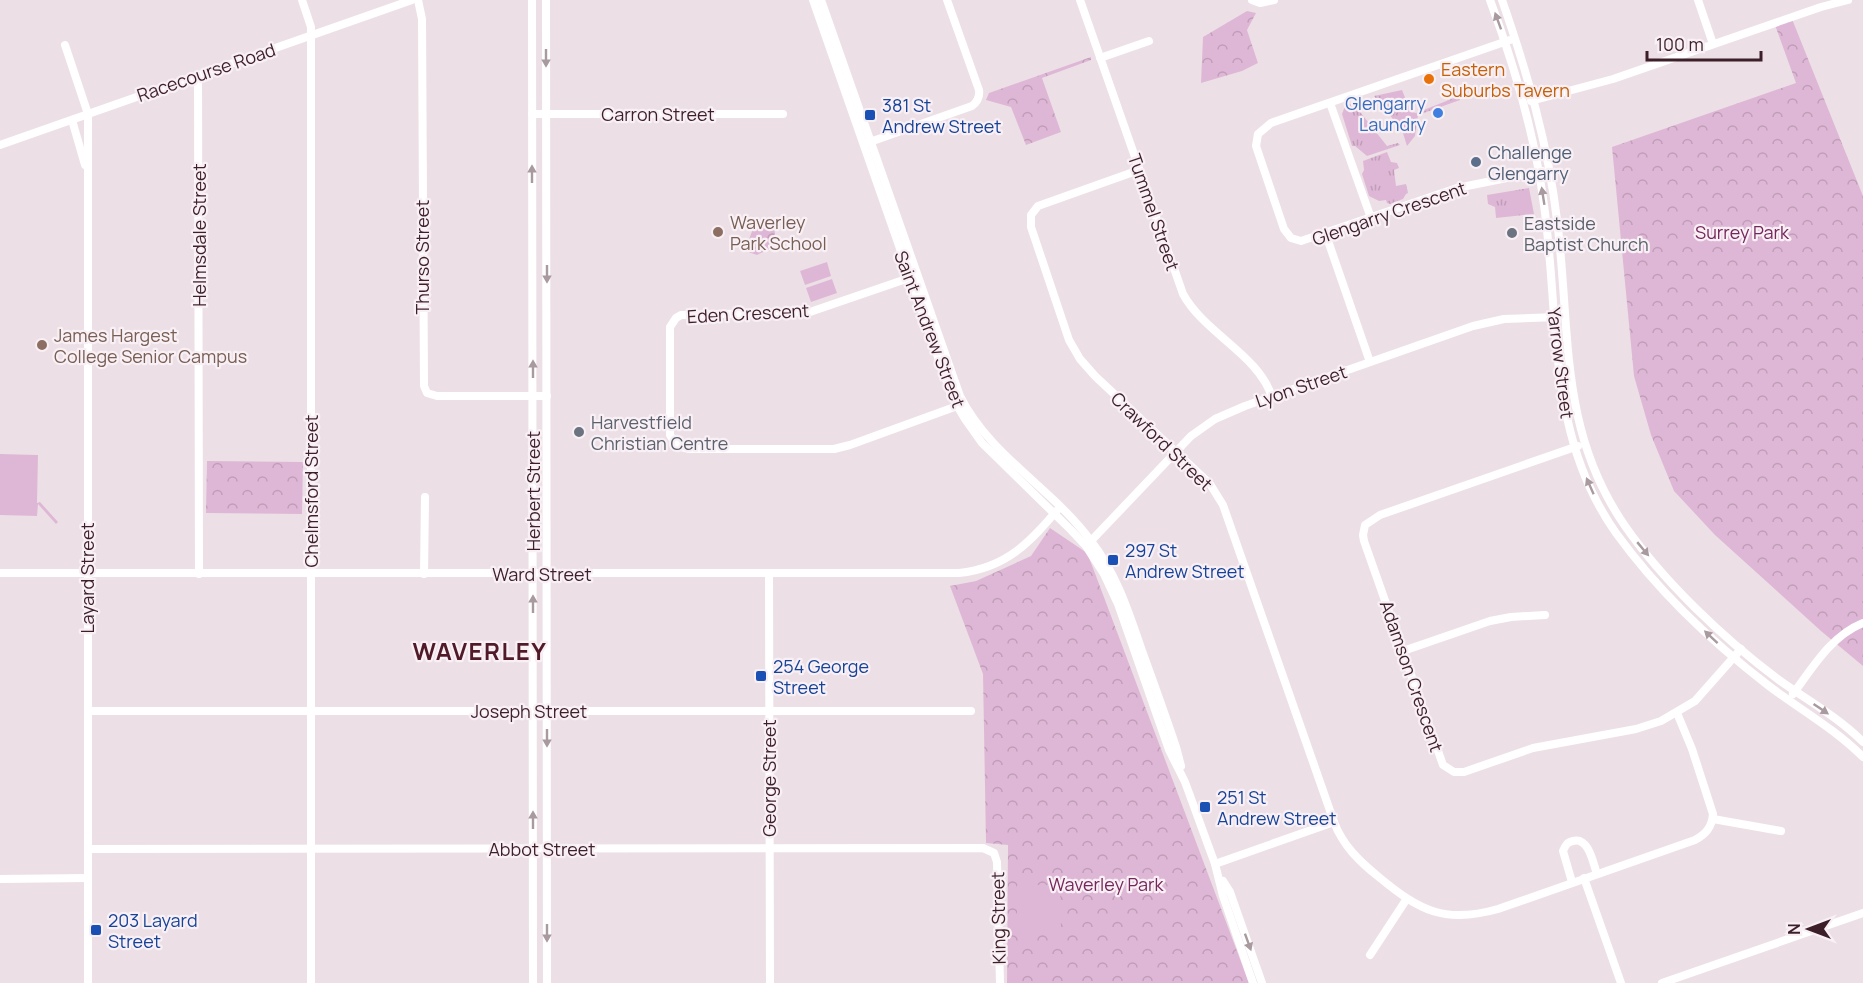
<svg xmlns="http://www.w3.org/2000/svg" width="1863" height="983" font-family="Manrope,sans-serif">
  <defs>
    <pattern id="grass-tufts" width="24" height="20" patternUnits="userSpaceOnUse" patternTransform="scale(1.5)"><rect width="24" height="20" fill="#dfb7d6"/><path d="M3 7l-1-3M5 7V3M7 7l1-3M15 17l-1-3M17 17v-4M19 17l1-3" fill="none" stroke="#c09db8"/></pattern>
    <pattern id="park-crowns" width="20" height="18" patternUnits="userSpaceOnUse" patternTransform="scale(1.5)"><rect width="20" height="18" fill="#dfb7d6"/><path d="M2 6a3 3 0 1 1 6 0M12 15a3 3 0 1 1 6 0" fill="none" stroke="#c09db8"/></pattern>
  </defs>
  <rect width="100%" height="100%" fill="#ece0e6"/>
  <g fill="url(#grass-tufts)">
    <polygon points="1402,90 1411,112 1416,113 1459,96 1460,100 1418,115 1415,136 1407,146 1402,130 1374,96"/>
    <polygon points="1353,103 1387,146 1398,143 1400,145 1367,156 1355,146 1352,146 1342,114 1345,106"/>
    <polygon points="1387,152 1391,162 1397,163 1399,168 1394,170 1396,186 1406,184 1408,193 1406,194 1403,199 1390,204 1387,203 1386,200 1379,201 1369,196 1362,174 1364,170 1363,161"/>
    <polygon points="1529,188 1534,214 1496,218 1495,207 1488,204 1487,195"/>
  </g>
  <g fill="url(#park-crowns)">
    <polygon points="1247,11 1256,13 1247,30 1258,63 1242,71 1201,83 1203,37"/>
    <polygon points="1792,19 1863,196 1863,666 1821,631 1715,535 1674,491 1651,435 1634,376 1612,147 1796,83 1775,25"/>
    <polygon points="1091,57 1091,60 1042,78 1061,132 1026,145 1011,107 986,100 989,93"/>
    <path d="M764,217L773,220L775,234L769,249L757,255L748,252C748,237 752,227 764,217Z"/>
    <polygon points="207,461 303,462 302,514 206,513"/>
    <polygon points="1050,528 1087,553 1093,568 1249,983 1007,983 1008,845 986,843 983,674 950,586 976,581 1031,556"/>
  </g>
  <g fill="#dfb7d6">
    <polygon points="827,262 831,276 805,285 800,271"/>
    <polygon points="832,279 837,293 811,302 806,288"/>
    <polygon points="0,454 38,455 37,503 40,502 58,522 56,524 38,504 37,516 0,515"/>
    <polygon points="1017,885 1060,885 1061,932 1017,932"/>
  </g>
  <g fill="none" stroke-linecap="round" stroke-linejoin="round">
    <g stroke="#fff" stroke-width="8">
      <polyline points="302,0 311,27 311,983"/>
      <polyline points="418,0 422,19 424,386 427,393 437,396 547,396"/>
      <polyline points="532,0 533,983"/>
      <polyline points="546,0 547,983"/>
      <polyline points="813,0 952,397 965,419 982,443 1071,530 1086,546 1104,574 1118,604 1169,750 1185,782 1215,864 1223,896 1253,983"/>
      <path d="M821,0L960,396C990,456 1052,488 1091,541C1116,573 1128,610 1141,648C1153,681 1165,714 1176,747L1181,766"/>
      <path d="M1080,0L1183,294C1205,334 1258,354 1272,397"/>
      <polyline points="1252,0 1260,3 1274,0"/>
      <path d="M1490,0C1515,67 1535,135 1544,205C1560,319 1546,434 1616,533C1658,591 1713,643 1769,686C1801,710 1835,729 1863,757"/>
      <path d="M1502,0C1527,72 1548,144 1557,220C1571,330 1558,429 1625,526C1664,582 1724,639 1779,680C1807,700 1838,717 1863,742"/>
      <polyline points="1698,0 1713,44"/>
      <polyline points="1510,40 1271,123 1258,134 1256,146 1284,229 1291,238 1301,241 1457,188 1542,171"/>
      <polyline points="65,45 88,114 88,983"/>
      <polyline points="1100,58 1149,41"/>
      <polyline points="198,75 199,574"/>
      <polyline points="1531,101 1613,79 1821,7 1848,0"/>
      <polyline points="1330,103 1371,218"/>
      <polyline points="532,114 783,114"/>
      <polyline points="72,120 85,165"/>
      <path d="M867,143L972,106C977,102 980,97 979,90L947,0"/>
      <polyline points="0,145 412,0"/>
      <path d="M1139,170L1038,206L1031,215V227L1069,340L1080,359L1095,376L1210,484L1223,505L1334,822C1343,846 1360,862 1380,878C1420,911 1445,924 1498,909L1695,840C1706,834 1712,827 1713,814L1692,749L1677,713"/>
      <polyline points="1326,235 1370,362"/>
      <polyline points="912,277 810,312 681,315 676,318 670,327 670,435 677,446 688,449 834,449 850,445 960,405"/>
      <polyline points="1578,446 1380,515 1365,525 1363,535 1364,541 1443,765 1454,772 1464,772 1533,748 1636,729 1661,721 1695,701 1741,649"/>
      <polyline points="1089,543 1191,436 1215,419 1245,406 1473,326 1504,319 1557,317"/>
      <path d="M0,573H959C1007,568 1030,542 1060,507"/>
      <polyline points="424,574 425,497"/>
      <polyline points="769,574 770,983"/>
      <polyline points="1403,651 1490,621 1511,617 1545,615"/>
      <path d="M1793,694C1813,667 1831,636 1863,623"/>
      <polyline points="88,711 971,711"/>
      <polyline points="1713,819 1781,831"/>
      <polyline points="88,849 983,848 994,853 997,862 1000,983"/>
      <polyline points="1215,864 1334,822"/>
      <polyline points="1584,878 1621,983"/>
      <polyline points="0,879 88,878"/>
      <polyline points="1223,881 1230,892 1262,983"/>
      <path d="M1572,882L1563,851C1565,846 1567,842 1573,841C1589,837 1593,863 1597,874"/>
      <polyline points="1370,955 1406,900"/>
      <polyline points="1662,983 1863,913"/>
    </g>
  </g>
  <defs><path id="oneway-solid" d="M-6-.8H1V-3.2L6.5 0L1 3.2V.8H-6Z" transform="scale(1.5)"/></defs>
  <g fill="#a89a9f">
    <use href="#oneway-solid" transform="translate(1498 21) rotate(-110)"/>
    <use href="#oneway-solid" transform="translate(546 58) rotate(90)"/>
    <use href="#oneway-solid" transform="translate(532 174) rotate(-90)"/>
    <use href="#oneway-solid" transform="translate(1543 196) rotate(-99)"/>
    <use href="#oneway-solid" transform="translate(547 274) rotate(90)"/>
    <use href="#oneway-solid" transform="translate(533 369) rotate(-90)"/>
    <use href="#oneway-solid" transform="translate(1590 486) rotate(-114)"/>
    <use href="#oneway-solid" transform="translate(1643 549) rotate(50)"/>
    <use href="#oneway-solid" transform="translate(533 604) rotate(-90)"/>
    <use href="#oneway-solid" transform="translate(1711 637) rotate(-137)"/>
    <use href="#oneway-solid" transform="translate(1821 709) rotate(34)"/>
    <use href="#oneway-solid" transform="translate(547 738) rotate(90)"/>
    <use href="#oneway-solid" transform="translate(533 820) rotate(-90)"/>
    <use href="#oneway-solid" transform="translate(547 933) rotate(90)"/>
    <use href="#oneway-solid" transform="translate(1248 942) rotate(70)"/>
  </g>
  <circle fill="#e8710a" stroke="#f8f0f5" stroke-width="2" cx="1429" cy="79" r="6"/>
  <circle fill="#3f7fe0" stroke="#f8f0f5" stroke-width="2" cx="1438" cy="113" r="6"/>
  <g fill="#1a4fb4" stroke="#f8f0f5" stroke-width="2">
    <rect x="864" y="109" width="12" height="12" rx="3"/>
    <rect x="1107" y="554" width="12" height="12" rx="3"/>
    <rect x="755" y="670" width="12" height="12" rx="3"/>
    <rect x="1199" y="801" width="12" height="12" rx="3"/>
    <rect x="90" y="924" width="12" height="12" rx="3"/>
  </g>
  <circle fill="#5c6f8a" stroke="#f8f0f5" stroke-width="2" cx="1476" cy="162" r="6"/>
  <g fill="#8d6e63" stroke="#f8f0f5" stroke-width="2">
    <circle cx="718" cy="232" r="6"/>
    <circle cx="42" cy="345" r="6"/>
  </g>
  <g fill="#6b7280" stroke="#f8f0f5" stroke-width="2">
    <circle cx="1512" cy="233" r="6"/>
    <circle cx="579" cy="432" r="6"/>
  </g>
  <g text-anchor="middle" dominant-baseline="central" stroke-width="4.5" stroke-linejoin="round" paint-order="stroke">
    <g font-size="18" fill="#c56008" stroke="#f8f0f5" text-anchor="start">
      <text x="1441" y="69">Eastern<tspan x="1441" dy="21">Suburbs Tavern</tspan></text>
    </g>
    <g font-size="18" fill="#3d1f29" stroke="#f8f0f5">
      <text transform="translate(206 72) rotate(-19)">Racecourse Road</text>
      <text x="658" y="114">Carron Street</text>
      <text transform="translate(1154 212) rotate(71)">Tummel Street</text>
      <text transform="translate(1389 213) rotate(-19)">Glengarry Crescent</text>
      <text transform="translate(199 235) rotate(-90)">Helmsdale Street</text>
      <text transform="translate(422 257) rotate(-90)">Thurso Street</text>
      <text transform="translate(748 313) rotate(-3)">Eden Crescent</text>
      <text transform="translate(930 329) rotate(69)">Saint Andrew Street</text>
      <text transform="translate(1561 363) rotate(83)">Yarrow Street</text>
      <text transform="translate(1301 386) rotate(-19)">Lyon Street</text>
      <text transform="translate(1162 441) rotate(44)">Crawford Street</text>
      <text transform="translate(311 491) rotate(-90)">Chelmsford Street</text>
      <text transform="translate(533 491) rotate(-90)">Herbert Street</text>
      <text x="542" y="574">Ward Street</text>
      <text transform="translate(87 578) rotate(-90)">Layard Street</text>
      <text transform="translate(1412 676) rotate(71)">Adamson Crescent</text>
      <text x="529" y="711">Joseph Street</text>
      <text transform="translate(769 778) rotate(-90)">George Street</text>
      <text x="542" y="849">Abbot Street</text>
      <text transform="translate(998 918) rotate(-91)">King Street</text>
    </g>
    <g font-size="18" fill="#366cbe" stroke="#f8f0f5" text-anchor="end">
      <text x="1426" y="103">Glengarry<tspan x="1426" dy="21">Laundry</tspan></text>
    </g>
    <g font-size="18" fill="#164399" stroke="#f8f0f5" text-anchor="start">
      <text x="882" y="105">381 St<tspan x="882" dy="21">Andrew Street</tspan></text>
      <text x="1125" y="550">297 St<tspan x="1125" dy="21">Andrew Street</tspan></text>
      <text x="773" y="666">254 George<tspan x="773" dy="21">Street</tspan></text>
      <text x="1217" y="797">251 St<tspan x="1217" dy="21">Andrew Street</tspan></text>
      <text x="108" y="920">203 Layard<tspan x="108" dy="21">Street</tspan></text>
    </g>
    <g font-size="18" fill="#4e5e75" stroke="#f8f0f5" text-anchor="start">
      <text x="1488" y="152">Challenge<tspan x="1488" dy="21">Glengarry</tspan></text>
    </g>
    <g font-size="18" fill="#785e54" stroke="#f8f0f5" text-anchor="start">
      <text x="730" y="222">Waverley<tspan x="730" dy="21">Park School</tspan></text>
      <text x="54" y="335">James Hargest<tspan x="54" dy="21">College Senior Campus</tspan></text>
    </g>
    <g font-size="18" fill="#5b616d" stroke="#f8f0f5" text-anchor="start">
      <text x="1524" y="223">Eastside<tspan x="1524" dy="21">Baptist Church</tspan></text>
      <text x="591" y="422">Harvestfield<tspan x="591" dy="21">Christian Centre</tspan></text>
    </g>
    <g font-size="18" fill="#77265b" stroke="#f8f0f5">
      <text x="1742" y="232">Surrey Park</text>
      <text x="1106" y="884">Waverley Park</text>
    </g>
    <g font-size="24" font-weight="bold" letter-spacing="1.5" fill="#511a29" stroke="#f8f0f5">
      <text x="480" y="650">WAVERLEY</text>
    </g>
  </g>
  <g transform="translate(1809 929) rotate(270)" stroke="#f8f0f5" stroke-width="4.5" paint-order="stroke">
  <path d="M0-4.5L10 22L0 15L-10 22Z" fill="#3d1f29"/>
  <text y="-9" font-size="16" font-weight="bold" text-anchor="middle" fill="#3d1f29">N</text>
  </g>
  <path d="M1647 51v9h114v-9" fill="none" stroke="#3d1f29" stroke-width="3"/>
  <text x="1656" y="51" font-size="18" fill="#3d1f29" stroke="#f8f0f5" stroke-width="4.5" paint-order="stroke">100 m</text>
</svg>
